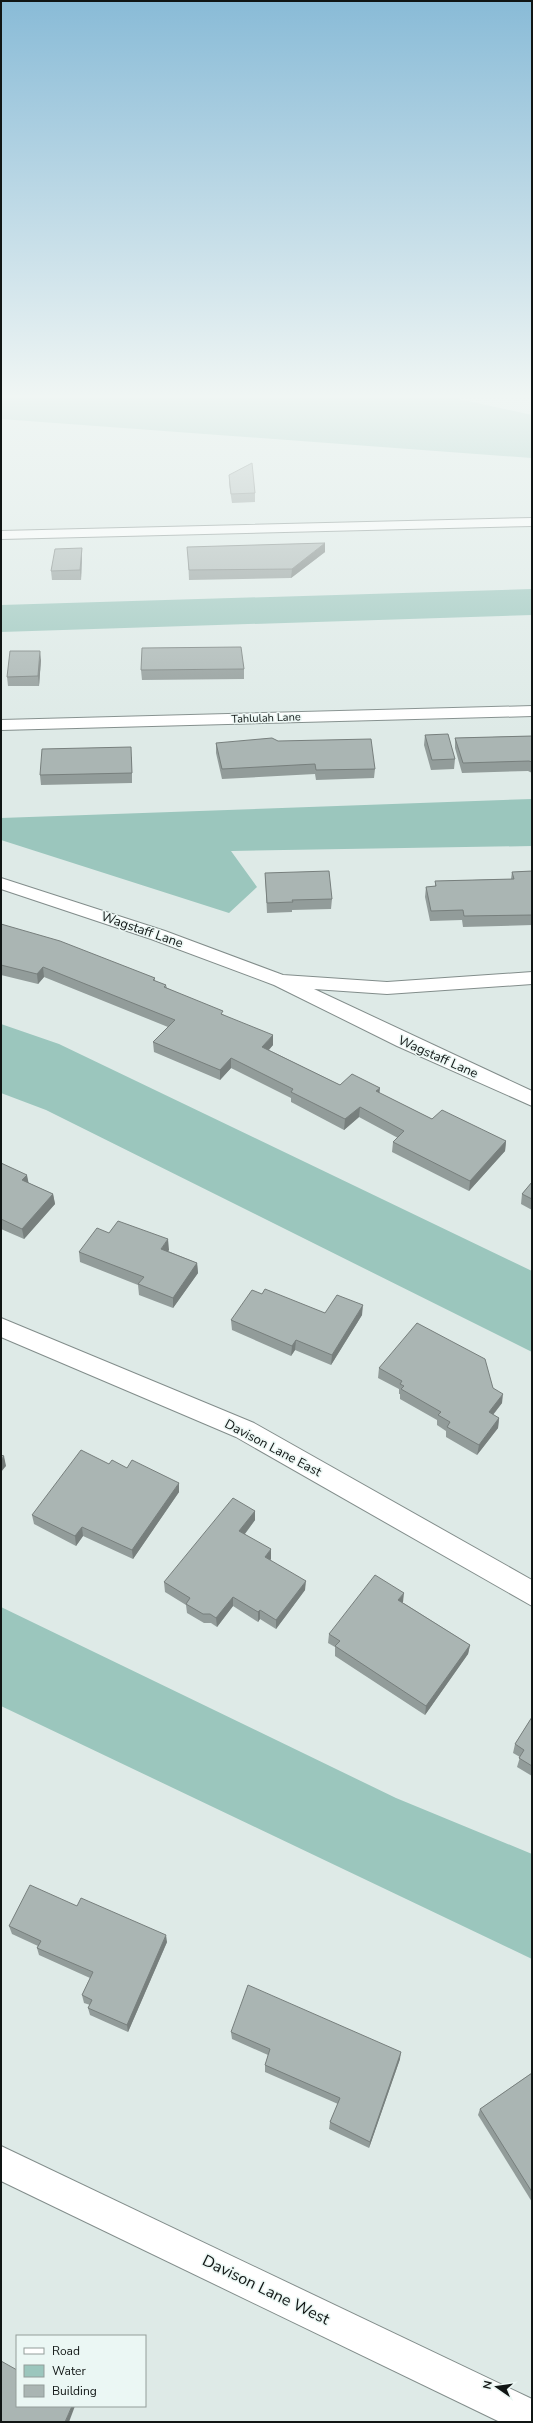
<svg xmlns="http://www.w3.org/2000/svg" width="533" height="2423" font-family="'Nunito Sans',sans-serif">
  <rect width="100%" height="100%" fill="#deeae7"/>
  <g fill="#9bc6bd">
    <polygon points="1,395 441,395 532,415 532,458 1,419"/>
    <polygon points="532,589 532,615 1,632 1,605"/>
    <polygon points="532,799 532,846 231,851 257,887 229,913 1,840 1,818"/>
    <polygon points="1,1024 59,1044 532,1271 532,1352 46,1110 1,1093"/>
    <polygon points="1,1607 396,1798 532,1854 532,1959 1,1706"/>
  </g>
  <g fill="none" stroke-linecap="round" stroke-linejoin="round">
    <g stroke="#828d8b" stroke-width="2">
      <g id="street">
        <polygon points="532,518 532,526 1,539 1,531"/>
        <polygon points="532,706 532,716 1,730 1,720"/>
        <polygon points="1,878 165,931 283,975 387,982 532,972 532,984 387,994 314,989 532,1091 532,1106 397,1046 274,985 151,939 1,889"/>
        <polygon points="1,1318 254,1423 532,1580 532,1606 236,1437 1,1337"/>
        <polygon points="1,2146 532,2399 532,2422 500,2422 1,2181"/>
      </g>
    </g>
    <use href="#street" fill="#fff" fill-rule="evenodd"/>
  </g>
  <g fill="#929c9a">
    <polygon points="229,475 255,493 255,502 232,503 229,484"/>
    <polygon points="82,548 82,557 81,580 52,580 51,571"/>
    <polygon points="325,552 291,578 189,580 188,556"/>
    <polygon points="41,660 39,686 8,686 7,677"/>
    <polygon points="244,669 244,679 142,680 141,670"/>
    <polygon points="425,735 455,759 454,769 431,770 424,745"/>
    <polygon points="532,736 532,773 528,771 462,773 455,748 455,738"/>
    <polygon points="278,741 375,769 374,778 316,780 315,774 222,779 216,753 216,743"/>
    <polygon points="132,757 132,783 41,785 40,775"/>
    <polygon points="532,871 532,925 463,927 462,920 430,921 425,897 426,887 435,886 435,881 511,879 512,872"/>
    <polygon points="265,873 332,899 331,909 292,910 292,912 267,913"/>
    <polygon points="1,924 155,978 155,981 166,985 167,988 224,1015 273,1045 269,1050 340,1085 379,1093 432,1119 506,1141 505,1151 469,1191 392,1152 393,1142 398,1138 359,1117 344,1130 291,1102 291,1098 231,1068 220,1080 154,1052 153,1042 168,1027 44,977 38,984 1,975"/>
    <polygon points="1,1163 29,1183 53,1194 55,1204 24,1239 1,1229"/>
    <polygon points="532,1182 532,1210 521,1204 522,1194"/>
    <polygon points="109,1233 169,1250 168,1251 197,1263 198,1273 173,1308 139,1295 138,1285 80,1262 79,1252"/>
    <polygon points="262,1294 325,1313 362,1315 331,1365 295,1350 291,1356 232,1330 231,1320"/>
    <polygon points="379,1368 493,1388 502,1403 493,1415 499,1418 498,1428 477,1455 446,1437 446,1431 437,1425 437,1420 400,1399 400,1394 399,1394 399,1389 378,1378"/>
    <polygon points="109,1464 179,1492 133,1559 83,1536 76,1546 34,1524 32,1515"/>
    <polygon points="255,1511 255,1520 245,1534 271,1559 270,1560 305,1590 276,1629 260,1619 258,1622 233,1606 217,1627 211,1623 204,1623 187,1613 186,1605 165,1592 164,1582"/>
    <polygon points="402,1602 470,1645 468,1654 425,1715 335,1656 335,1647 328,1643 329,1634 403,1602"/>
    <polygon points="532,1717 532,1776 517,1767 520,1757 513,1753 515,1744"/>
    <polygon points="77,1906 167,1942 128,2032 90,2015 88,2008 90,2005 84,2003 82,1995 90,1978 39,1955 37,1948 38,1946 12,1934 9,1926"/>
    <polygon points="231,2032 400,2059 369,2148 329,2129 330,2122 338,2104 265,2072 265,2065 268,2055 232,2039"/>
    <polygon points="532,2073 532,2202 478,2115 480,2109"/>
  </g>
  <g fill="#777f7d">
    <polygon points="325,543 325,552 291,578 292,569"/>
    <polygon points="82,548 82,557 81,580 80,570"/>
    <polygon points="40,651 41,660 39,686 38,676"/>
    <polygon points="43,967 44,977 38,984 37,974"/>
    <polygon points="273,1035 273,1045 262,1057 262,1047"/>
    <polygon points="231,1058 231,1068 220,1080 220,1070"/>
    <polygon points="380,1088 379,1098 376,1091"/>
    <polygon points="360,1107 359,1117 344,1130 345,1119"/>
    <polygon points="506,1141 505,1151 469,1191 470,1181"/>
    <polygon points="27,1175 29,1185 22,1180"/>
    <polygon points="53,1194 55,1204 24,1239 22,1229"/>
    <polygon points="168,1239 169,1250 162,1259 161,1249"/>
    <polygon points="197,1263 198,1273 173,1308 173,1298"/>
    <polygon points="363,1305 362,1315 331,1365 332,1355"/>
    <polygon points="296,1340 295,1350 291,1356 292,1346"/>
    <polygon points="503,1394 502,1403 487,1422 489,1412"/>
    <polygon points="499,1418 498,1428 477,1455 479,1445"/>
    <polygon points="1,1432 2,1439 1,1441"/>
    <polygon points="4,1456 6,1466 1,1472 1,1460"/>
    <polygon points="179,1483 179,1492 133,1559 132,1550"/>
    <polygon points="255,1511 255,1520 240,1540 239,1531"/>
    <polygon points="82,1527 83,1536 76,1546 75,1536"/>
    <polygon points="271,1549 271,1559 265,1566 265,1557"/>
    <polygon points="306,1581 305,1590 276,1629 276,1620"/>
    <polygon points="404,1593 403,1602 397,1609 398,1600"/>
    <polygon points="233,1597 233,1606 217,1627 216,1618"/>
    <polygon points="260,1610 260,1619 258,1622 258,1612"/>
    <polygon points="470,1645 468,1654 425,1715 426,1706"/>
    <polygon points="166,1935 167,1942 128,2032 127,2025"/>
    <polygon points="401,2052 400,2059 369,2148 370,2142"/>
    <polygon points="72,2406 75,2406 69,2422 65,2422"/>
  </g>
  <g fill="#aab5b3" stroke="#777f7d">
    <polygon points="252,463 255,493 231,494 229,475"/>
    <polygon points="325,543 292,569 189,570 187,547"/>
    <polygon points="82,548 80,570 51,571 55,549"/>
    <polygon points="241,647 244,669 141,670 142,648"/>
    <polygon points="10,651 40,651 38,676 7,677"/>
    <polygon points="448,734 455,759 432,760 425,735"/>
    <polygon points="532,736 532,762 529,761 463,763 455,738"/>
    <polygon points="272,738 278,741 371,739 375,769 316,770 315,764 222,769 216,743"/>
    <polygon points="131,747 132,773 40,775 42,749"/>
    <polygon points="329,871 332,899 292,900 293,902 267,903 265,873"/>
    <polygon points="532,871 532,915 464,916 463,910 431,911 426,887 436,886 435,881 514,879 512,872"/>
    <polygon points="1,924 60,941 155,978 153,980 166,985 164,987 223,1011 221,1014 273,1035 262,1047 340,1085 352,1074 380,1088 376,1091 432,1119 442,1110 506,1141 470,1181 393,1142 404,1131 360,1107 345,1119 291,1092 293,1089 231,1058 220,1070 153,1042 175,1020 43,967 37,974 1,965"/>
    <polygon points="1,1163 27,1175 22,1180 53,1194 22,1229 1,1219"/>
    <polygon points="532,1182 532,1199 522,1194"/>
    <polygon points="118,1221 168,1239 161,1249 197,1263 173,1298 138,1284 144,1277 79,1252 97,1228 109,1233"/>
    <polygon points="265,1289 325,1313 337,1295 363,1305 332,1355 296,1340 292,1346 231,1320 252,1290 262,1294"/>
    <polygon points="417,1323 485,1359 493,1388 503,1394 489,1412 499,1418 479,1445 447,1427 450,1422 438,1415 441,1412 401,1389 404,1386 400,1384 402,1381 379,1368"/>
    <polygon points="81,1450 109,1464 112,1460 127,1468 132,1460 179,1483 132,1550 82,1527 75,1536 32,1515"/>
    <polygon points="1,1455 4,1456 1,1460"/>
    <polygon points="233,1498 255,1511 239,1531 271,1549 265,1557 306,1581 276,1620 260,1610 258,1612 233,1597 216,1618 210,1614 203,1614 186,1604 190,1598 164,1582"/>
    <polygon points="375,1575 404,1593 398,1600 470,1645 426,1706 335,1646 340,1641 329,1634"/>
    <polygon points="532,1717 532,1766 519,1758 524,1750 515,1744"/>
    <polygon points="30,1885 77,1906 81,1898 166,1935 127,2025 88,2008 92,2000 82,1995 93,1972 37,1948 41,1941 9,1926"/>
    <polygon points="248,1985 401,2052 370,2142 330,2122 340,2098 265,2065 270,2049 231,2032"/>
    <polygon points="532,2073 532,2192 480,2109"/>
    <polygon points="1,2361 17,2370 17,2406 72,2406 65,2422 1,2422"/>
  </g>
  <linearGradient id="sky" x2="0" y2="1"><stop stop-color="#89bbd7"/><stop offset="0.54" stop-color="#f0f6f4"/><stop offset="1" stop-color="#f0f6f4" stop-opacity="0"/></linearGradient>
  <rect width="533" height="734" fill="url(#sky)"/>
  <g text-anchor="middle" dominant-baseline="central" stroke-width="3" stroke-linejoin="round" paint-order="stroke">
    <g font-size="11" fill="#101514" stroke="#ebf7f4">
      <text transform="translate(266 718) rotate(-2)">Tahlulah Lane</text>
    </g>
    <g font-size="13" fill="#101514" stroke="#ebf7f4">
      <text transform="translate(142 930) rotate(19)">Wagstaff Lane</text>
      <text transform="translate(438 1057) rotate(24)">Wagstaff Lane</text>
      <text transform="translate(273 1448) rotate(28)">Davison Lane East</text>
    </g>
    <g font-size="16" fill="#101514" stroke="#ebf7f4">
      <text transform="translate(266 2290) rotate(26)">Davison Lane West</text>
    </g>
  </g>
  <rect width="533" height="2423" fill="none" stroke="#101514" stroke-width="4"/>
  <rect x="16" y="2335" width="130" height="72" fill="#ebf7f4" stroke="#939d9a"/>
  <rect x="24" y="2348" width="20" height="6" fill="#ffffff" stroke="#939d9a"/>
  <text x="52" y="2355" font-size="12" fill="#101514">Road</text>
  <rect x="24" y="2365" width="20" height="12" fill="#9bc6bd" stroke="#939d9a"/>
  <text x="52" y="2375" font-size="12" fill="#101514">Water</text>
  <rect x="24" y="2385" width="20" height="12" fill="#aab5b3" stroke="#939d9a"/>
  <text x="52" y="2395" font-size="12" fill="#101514">Building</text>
  <g transform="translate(497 2387) rotate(283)" stroke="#ebf7f4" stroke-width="3" paint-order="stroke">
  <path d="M0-3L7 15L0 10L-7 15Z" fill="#101514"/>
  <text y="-6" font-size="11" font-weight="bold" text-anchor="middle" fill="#101514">N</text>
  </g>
</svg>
